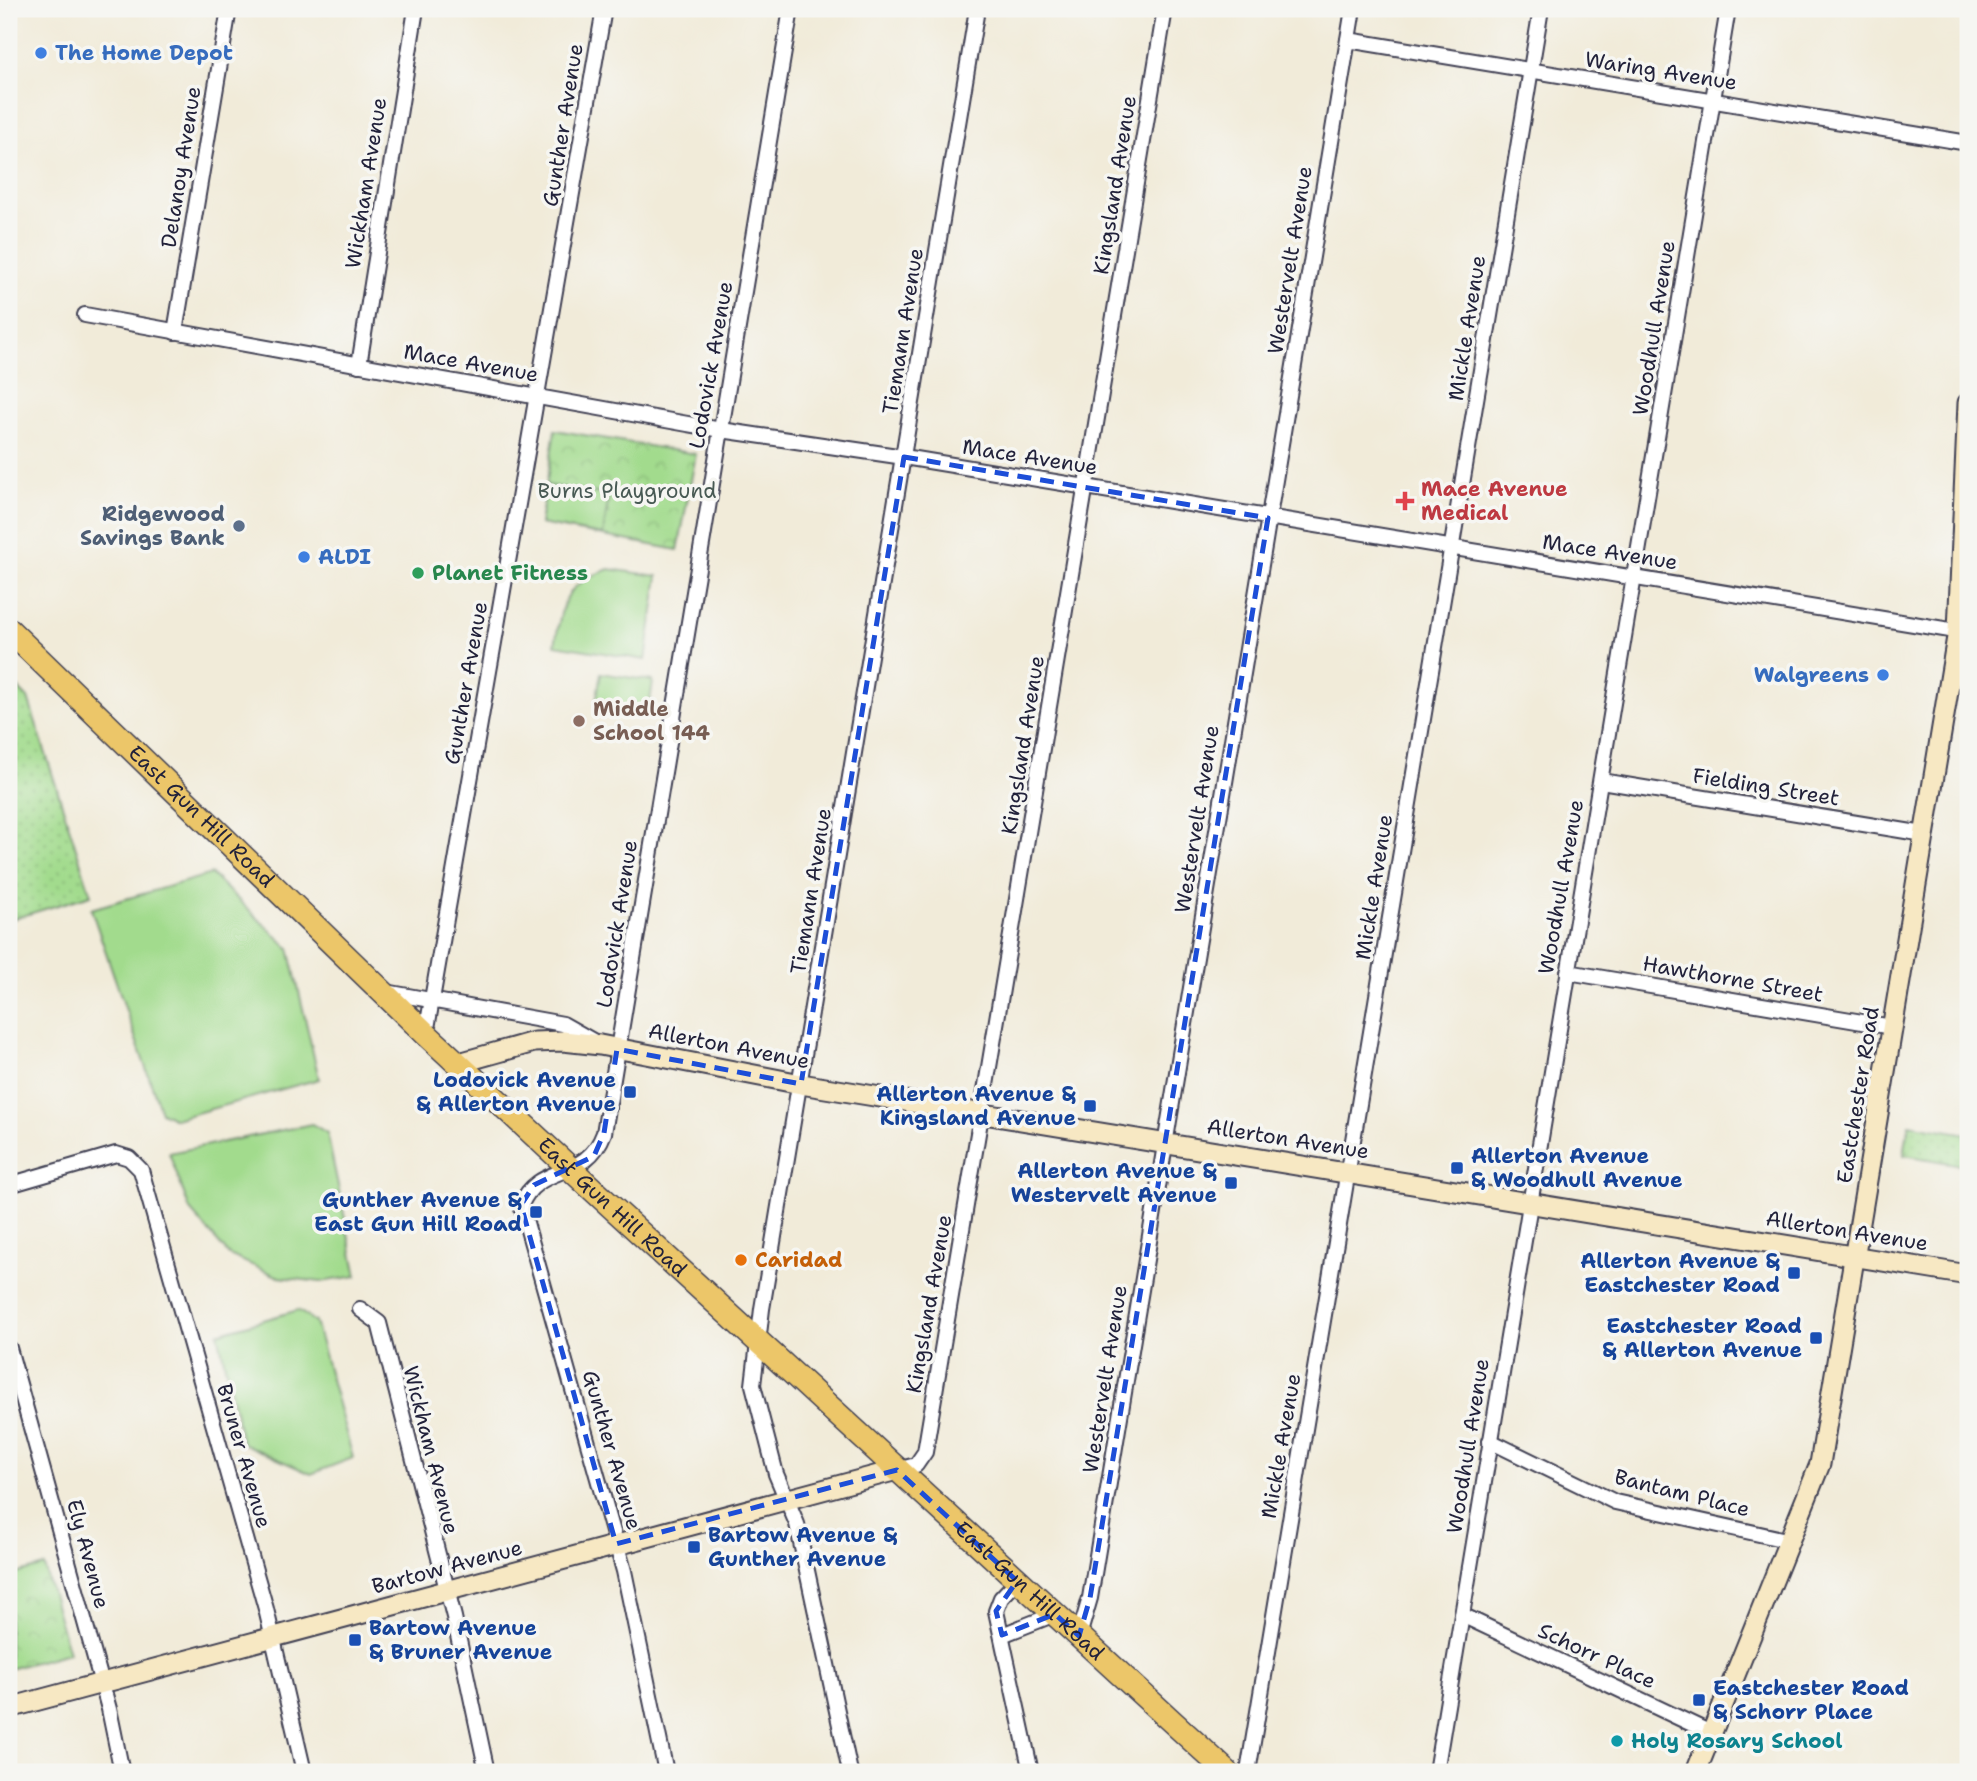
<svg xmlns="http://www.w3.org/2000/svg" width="1977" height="1781" font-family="'Shantell Sans',sans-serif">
  <defs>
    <pattern id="grass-dots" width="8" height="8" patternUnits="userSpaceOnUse" patternTransform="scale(1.75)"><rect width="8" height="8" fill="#a2db8d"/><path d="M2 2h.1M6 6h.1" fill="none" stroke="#8bbc7b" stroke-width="1.8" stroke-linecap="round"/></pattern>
    <pattern id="park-crowns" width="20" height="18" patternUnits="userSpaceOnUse" patternTransform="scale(1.75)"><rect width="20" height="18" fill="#a2db8d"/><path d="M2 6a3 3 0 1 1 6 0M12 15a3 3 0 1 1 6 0" fill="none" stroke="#8bbc7b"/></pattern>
  </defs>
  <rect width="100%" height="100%" fill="#f6f6f2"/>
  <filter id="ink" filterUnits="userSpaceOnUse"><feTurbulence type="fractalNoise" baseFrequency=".0143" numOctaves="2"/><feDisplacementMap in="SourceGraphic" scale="14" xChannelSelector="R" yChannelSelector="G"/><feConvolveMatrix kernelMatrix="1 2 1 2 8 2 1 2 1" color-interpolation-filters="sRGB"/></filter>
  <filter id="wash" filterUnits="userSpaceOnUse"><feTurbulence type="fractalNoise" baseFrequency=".00686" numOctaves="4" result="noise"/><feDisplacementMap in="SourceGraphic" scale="28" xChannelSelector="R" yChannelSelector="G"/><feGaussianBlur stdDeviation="1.57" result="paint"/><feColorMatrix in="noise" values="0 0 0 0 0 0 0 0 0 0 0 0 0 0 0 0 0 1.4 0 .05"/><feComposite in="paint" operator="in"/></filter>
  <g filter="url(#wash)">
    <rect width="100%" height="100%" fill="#f1ebd9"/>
    <g fill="url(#grass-dots)" stroke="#627e64" stroke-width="2">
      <polygon points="9,679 28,698 91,895 9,920"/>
      <polygon points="1909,1124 1968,1134 1968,1166 1904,1155"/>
    </g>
    <g fill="url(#park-crowns)" stroke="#627e64" stroke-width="2">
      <polygon points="555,430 696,454 678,550 540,524"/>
      <polygon points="44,1566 69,1653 9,1669 9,1576"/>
    </g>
    <g fill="#a2db8d" stroke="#627e64" stroke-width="2">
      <polygon points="547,485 609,495 603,535 540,524"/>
      <path d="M609,569L658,576L646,660L555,645C563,599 563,586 609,569Z"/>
      <polygon points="601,673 653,681 648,716 595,708"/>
      <polygon points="211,874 289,948 319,1079 175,1119 161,1112 91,909"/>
      <polygon points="312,1124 327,1133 357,1276 321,1282 279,1277 229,1255 190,1210 169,1153"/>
      <polygon points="298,1310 315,1322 353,1458 311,1474 242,1443 218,1333"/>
    </g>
  </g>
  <g filter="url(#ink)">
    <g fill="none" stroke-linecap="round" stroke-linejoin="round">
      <g stroke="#414053" stroke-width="18">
        <g id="minor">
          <polyline points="1348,40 1968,143"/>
          <polyline points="85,315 721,430 904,457 1968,633"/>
          <polyline points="175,332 229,9"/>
          <polyline points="359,365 416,9"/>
          <polyline points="1601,781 1924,834"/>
          <polyline points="1568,972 1892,1027"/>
          <polyline points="386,992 563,1024 593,1041"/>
          <polyline points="426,1034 604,9"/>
          <polyline points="9,1185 116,1154 129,1158 141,1170 266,1609 304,1772"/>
          <polyline points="360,1309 379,1323 454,1617 487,1772"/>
          <polyline points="9,1348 109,1709 122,1772"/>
          <polyline points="1490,1441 1615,1502 1791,1541"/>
          <polyline points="897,1470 916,1465 925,1452 1165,9"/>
          <polyline points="1017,1581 1001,1598 996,1611 1031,1772"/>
          <polyline points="1462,1615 1713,1734"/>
          <polyline points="1002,1635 1055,1614"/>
          <polyline points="1079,1636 1090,1598 1353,9"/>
          <path d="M666,1772L624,1571L521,1205C538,1162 586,1182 604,1133L791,9"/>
          <polyline points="850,1772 797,1524 776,1474 753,1385 762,1309 977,9"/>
          <polyline points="1248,1772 1541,9"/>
          <polyline points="1436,1772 1728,9"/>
        </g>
      </g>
      <g stroke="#414053" stroke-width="23">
        <g id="secondary">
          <polyline points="459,1063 534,1042 563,1041 600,1045 801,1084 1968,1275"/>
          <polyline points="9,1708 897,1470"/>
          <polyline points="1696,1772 1820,1464 1958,631 1968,403"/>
        </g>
      </g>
      <g stroke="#414053" stroke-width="26">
        <g id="primary">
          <path id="s1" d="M9,630L426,1034L589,1186L1227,1772"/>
        </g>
      </g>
      <use href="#minor" stroke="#fff" stroke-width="14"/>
      <use href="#secondary" stroke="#f7e8c3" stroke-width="19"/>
      <use href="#primary" stroke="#ecc669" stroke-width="23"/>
    </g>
  </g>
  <path fill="none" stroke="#1d4ed8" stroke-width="5" stroke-dasharray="14 9" stroke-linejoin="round" d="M904,457L1268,518L1090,1598L1079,1636L1055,1614L1002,1635L996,1611L1017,1581L897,1470L616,1544L521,1205L534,1185L594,1156L604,1133L617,1049L801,1084Z"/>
  <g fill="#3f7fe0" stroke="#f6f6f2" stroke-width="2.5">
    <circle cx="41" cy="53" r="7"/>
    <circle cx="304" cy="557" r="7"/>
    <circle cx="1883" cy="675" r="7"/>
  </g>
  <path fill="#e0444e" stroke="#f6f6f2" stroke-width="2.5" d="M1401.5 490.5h7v7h7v7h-7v7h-7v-7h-7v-7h7z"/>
  <circle fill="#5c6f8a" stroke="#f6f6f2" stroke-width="2.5" cx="239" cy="526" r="7"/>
  <circle fill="#2e9e5b" stroke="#f6f6f2" stroke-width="2.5" cx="418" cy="573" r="7"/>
  <circle fill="#8d6e63" stroke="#f6f6f2" stroke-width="2.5" cx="579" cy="721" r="7"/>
  <g fill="#1a4fb4" stroke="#f6f6f2" stroke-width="2.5">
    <rect x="623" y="1085" width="14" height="14" rx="3.5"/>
    <rect x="1083" y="1099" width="14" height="14" rx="3.5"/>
    <rect x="1450" y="1161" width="14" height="14" rx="3.5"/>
    <rect x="1224" y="1176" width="14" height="14" rx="3.5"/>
    <rect x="529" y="1205" width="14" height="14" rx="3.5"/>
    <rect x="1787" y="1266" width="14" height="14" rx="3.5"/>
    <rect x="1809" y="1331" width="14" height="14" rx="3.5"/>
    <rect x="687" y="1540" width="14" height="14" rx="3.5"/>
    <rect x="348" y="1633" width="14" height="14" rx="3.5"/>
    <rect x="1692" y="1693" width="14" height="14" rx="3.5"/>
  </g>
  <circle fill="#e8710a" stroke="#f6f6f2" stroke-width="2.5" cx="741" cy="1260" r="7"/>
  <circle fill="#0f9aa8" stroke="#f6f6f2" stroke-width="2.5" cx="1617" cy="1741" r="7"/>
  <g text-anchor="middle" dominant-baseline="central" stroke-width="7" stroke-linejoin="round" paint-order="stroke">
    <g font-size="21" font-weight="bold" fill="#366cbe" stroke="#f6f6f2" text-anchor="start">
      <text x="55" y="53">The Home Depot</text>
      <text x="318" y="557">ALDI</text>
      <text x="1869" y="675" text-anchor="end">Walgreens</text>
    </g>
    <g font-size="21" fill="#22223b" stroke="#f6f6f2">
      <text transform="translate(1661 71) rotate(9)">Waring Avenue</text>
      <text transform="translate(563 125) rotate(-81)">Gunther Avenue</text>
      <text transform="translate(181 167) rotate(-81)">Delanoy Avenue</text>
      <text transform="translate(366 183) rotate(-81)">Wickham Avenue</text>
      <text transform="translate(1115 185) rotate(-81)">Kingsland Avenue</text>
      <text transform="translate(1290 260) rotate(-81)">Westervelt Avenue</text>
      <text transform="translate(1467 328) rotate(-81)">Mickle Avenue</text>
      <text transform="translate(1654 328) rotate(-81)">Woodhull Avenue</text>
      <text transform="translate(903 331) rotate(-81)">Tiemann Avenue</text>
      <text transform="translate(471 363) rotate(10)">Mace Avenue</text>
      <text transform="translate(711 365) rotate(-80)">Lodovick Avenue</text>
      <text transform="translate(1030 457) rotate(9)">Mace Avenue</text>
      <text transform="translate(1610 552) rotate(9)">Mace Avenue</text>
      <text transform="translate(466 683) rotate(-80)">Gunther Avenue</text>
      <text transform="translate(1023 745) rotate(-81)">Kingsland Avenue</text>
      <text transform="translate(1766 787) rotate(9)">Fielding Street</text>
      <text stroke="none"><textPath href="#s1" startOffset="268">East Gun Hill Road</textPath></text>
      <text transform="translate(1197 819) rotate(-81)">Westervelt Avenue</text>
      <text transform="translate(1374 887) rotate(-81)">Mickle Avenue</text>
      <text transform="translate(1561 887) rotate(-80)">Woodhull Avenue</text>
      <text transform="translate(811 891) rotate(-81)">Tiemann Avenue</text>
      <text transform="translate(617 924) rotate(-81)">Lodovick Avenue</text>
      <text transform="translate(1733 979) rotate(10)">Hawthorne Street</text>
      <text transform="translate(729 1046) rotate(11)">Allerton Avenue</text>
      <text transform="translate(1858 1095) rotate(-81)">Eastchester Road</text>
      <text transform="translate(1288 1139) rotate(9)">Allerton Avenue</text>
      <text stroke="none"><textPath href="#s1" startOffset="835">East Gun Hill Road</textPath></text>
      <text transform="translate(1847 1231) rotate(9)">Allerton Avenue</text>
      <text transform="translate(929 1304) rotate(-80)">Kingsland Avenue</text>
      <text transform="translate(1105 1379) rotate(-81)">Westervelt Avenue</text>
      <text transform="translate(1281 1446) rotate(-80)">Mickle Avenue</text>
      <text transform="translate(1468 1446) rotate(-81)">Woodhull Avenue</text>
      <text transform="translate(431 1450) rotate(76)">Wickham Avenue</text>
      <text transform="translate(612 1450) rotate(74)">Gunther Avenue</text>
      <text transform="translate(244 1456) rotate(74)">Bruner Avenue</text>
      <text transform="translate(1682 1493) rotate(14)">Bantam Place</text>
      <text transform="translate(88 1554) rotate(75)">Ely Avenue</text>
      <text transform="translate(447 1567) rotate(-15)">Bartow Avenue</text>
      <text stroke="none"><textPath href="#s1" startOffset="1402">East Gun Hill Road</textPath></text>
      <text transform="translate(1597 1656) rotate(25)">Schorr Place</text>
    </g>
    <g font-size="21" font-weight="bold" fill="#be3a42" stroke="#f6f6f2" text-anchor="start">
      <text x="1421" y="489">Mace Avenue<tspan x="1421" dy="24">Medical</tspan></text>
    </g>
    <g font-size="21" fill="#485a54" stroke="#f6f6f2">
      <text x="627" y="491">Burns Playground</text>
    </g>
    <g font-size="21" font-weight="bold" fill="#4e5e75" stroke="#f6f6f2" text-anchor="end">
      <text x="225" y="514">Ridgewood<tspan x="225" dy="24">Savings Bank</tspan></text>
    </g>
    <g font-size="21" font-weight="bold" fill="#27864d" stroke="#f6f6f2" text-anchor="start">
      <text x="432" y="573">Planet Fitness</text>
    </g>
    <g font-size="21" font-weight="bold" fill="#785e54" stroke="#f6f6f2" text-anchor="start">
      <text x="593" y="709">Middle<tspan x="593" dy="24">School 144</tspan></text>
    </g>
    <g font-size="21" font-weight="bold" fill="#164399" stroke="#f6f6f2" text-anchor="end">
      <text x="616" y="1080">Lodovick Avenue<tspan x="616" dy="24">&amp; Allerton Avenue</tspan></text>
      <text x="1076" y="1094">Allerton Avenue &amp;<tspan x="1076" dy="24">Kingsland Avenue</tspan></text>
      <text x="1471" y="1156" text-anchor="start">Allerton Avenue<tspan x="1471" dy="24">&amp; Woodhull Avenue</tspan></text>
      <text x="1217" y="1171">Allerton Avenue &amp;<tspan x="1217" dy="24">Westervelt Avenue</tspan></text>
      <text x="522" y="1200">Gunther Avenue &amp;<tspan x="522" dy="24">East Gun Hill Road</tspan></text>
      <text x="1780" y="1261">Allerton Avenue &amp;<tspan x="1780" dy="24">Eastchester Road</tspan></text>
      <text x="1802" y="1326">Eastchester Road<tspan x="1802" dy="24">&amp; Allerton Avenue</tspan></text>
      <text x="708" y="1535" text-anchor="start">Bartow Avenue &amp;<tspan x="708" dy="24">Gunther Avenue</tspan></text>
      <text x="369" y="1628" text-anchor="start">Bartow Avenue<tspan x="369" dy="24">&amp; Bruner Avenue</tspan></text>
      <text x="1713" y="1688" text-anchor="start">Eastchester Road<tspan x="1713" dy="24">&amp; Schorr Place</tspan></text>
    </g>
    <g font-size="21" font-weight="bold" fill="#c56008" stroke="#f6f6f2" text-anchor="start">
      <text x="755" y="1260">Caridad</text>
    </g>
    <g font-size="21" font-weight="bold" fill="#0d838f" stroke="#f6f6f2" text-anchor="start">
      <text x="1631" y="1741">Holy Rosary School</text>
    </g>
  </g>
  <rect width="1977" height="1781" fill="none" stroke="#f6f6f2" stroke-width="35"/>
</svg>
